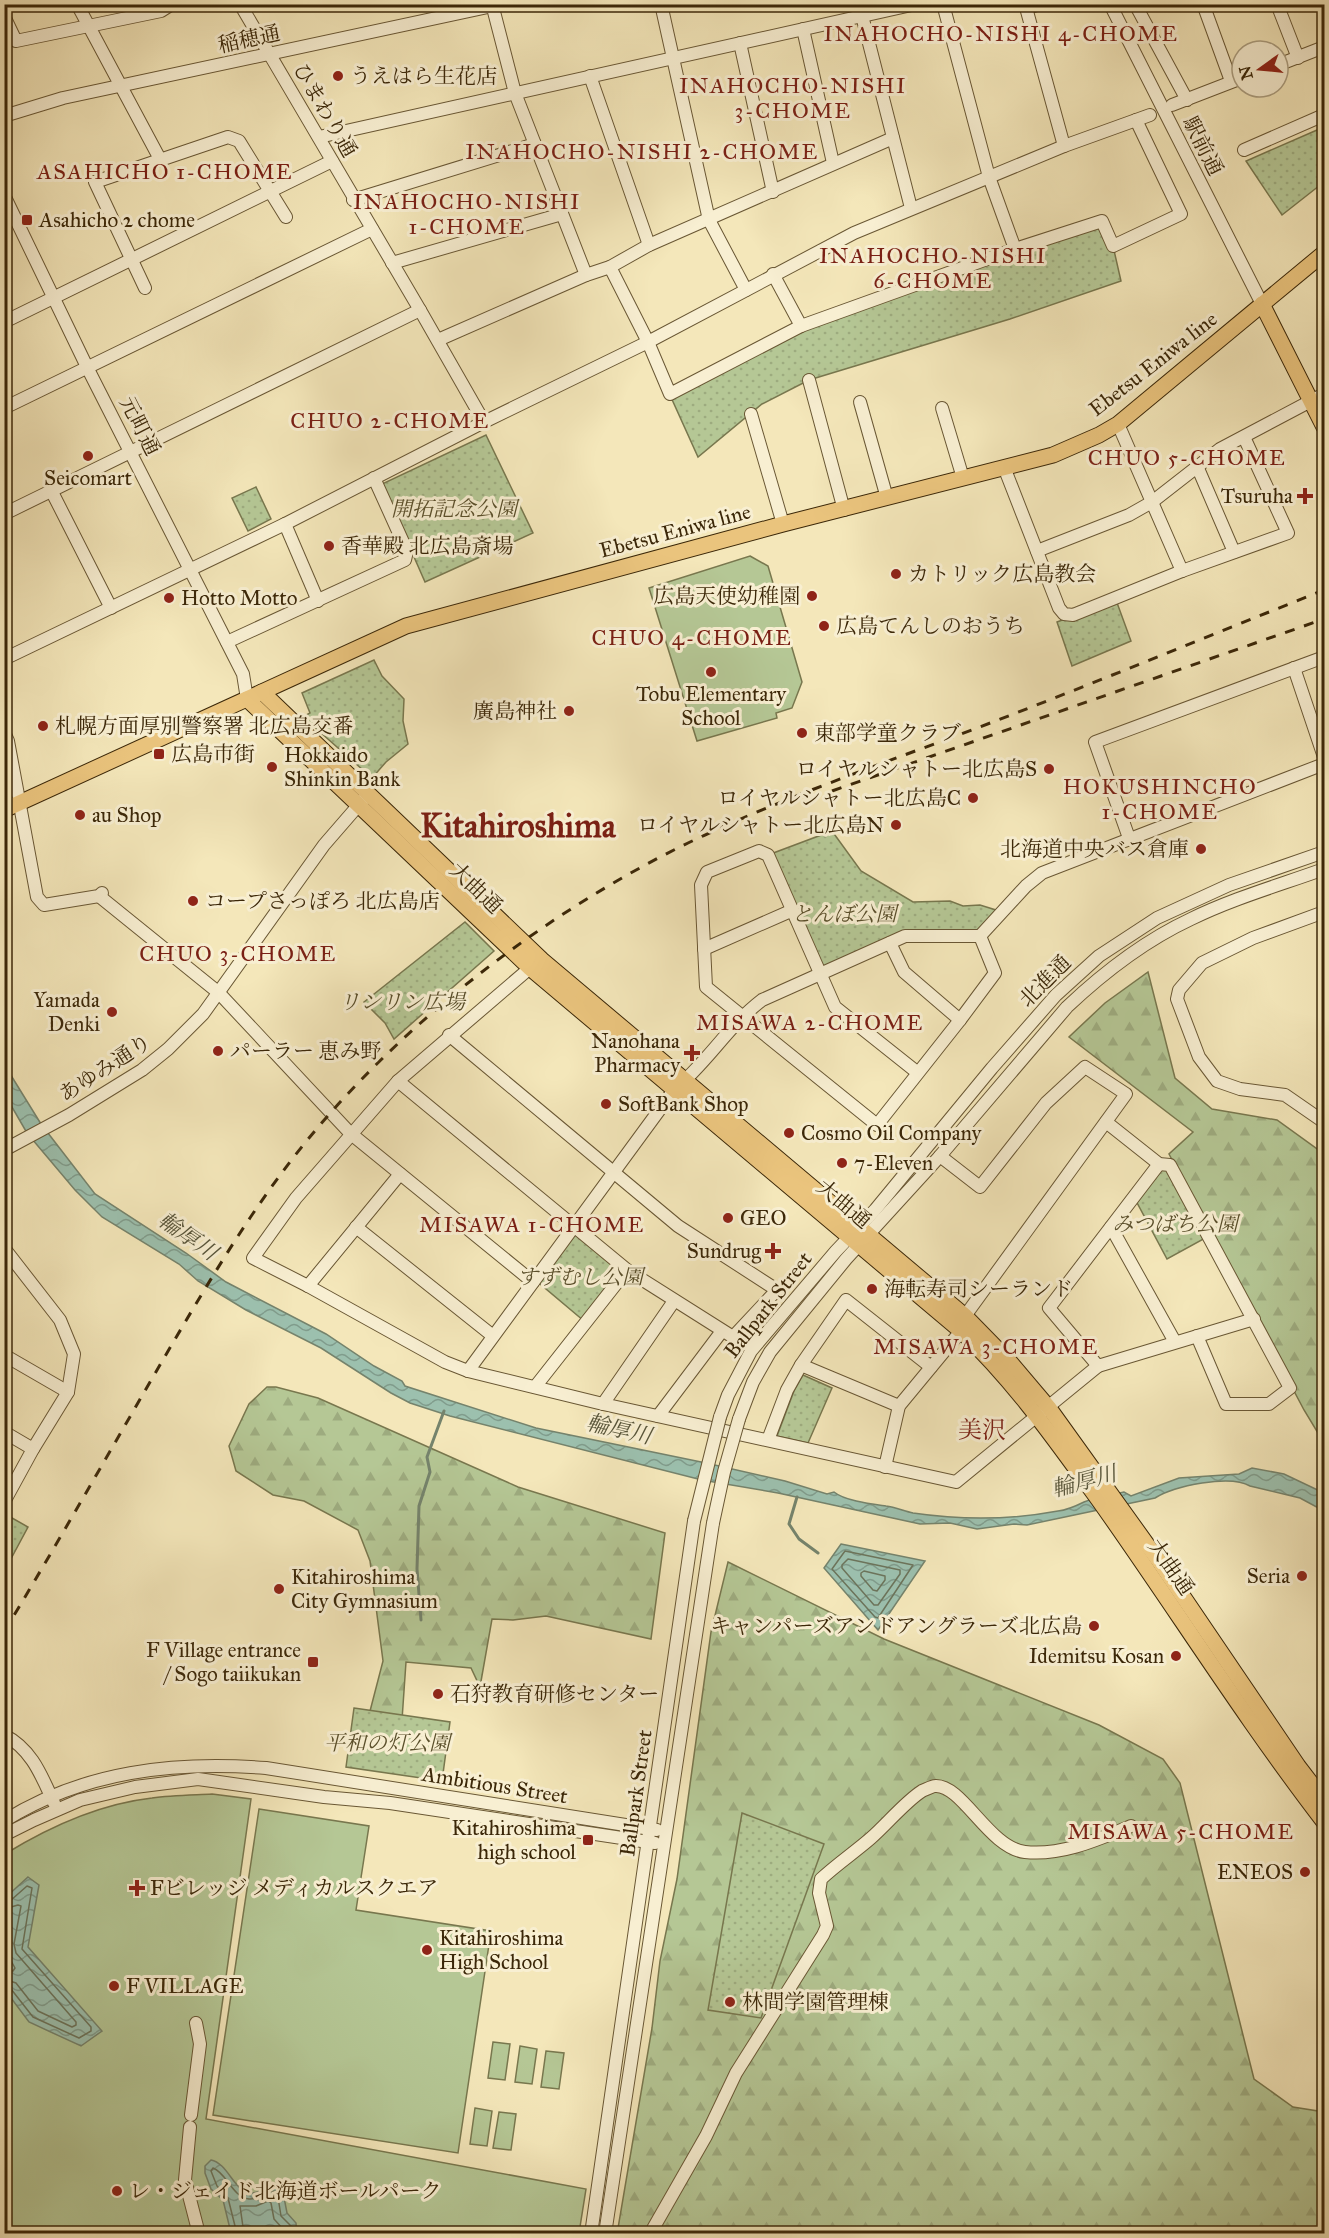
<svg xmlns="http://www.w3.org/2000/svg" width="1329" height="2238" font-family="'IM FELL Great Primer','Noto Serif JP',serif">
  <defs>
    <pattern id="forest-firs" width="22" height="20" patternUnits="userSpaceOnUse" patternTransform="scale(1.5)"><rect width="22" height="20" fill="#b5c795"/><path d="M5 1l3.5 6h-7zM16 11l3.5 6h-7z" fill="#9dab7f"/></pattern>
    <pattern id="park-dots" width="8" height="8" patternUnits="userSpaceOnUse" patternTransform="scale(1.5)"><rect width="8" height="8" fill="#b5c795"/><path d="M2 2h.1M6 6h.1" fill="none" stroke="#9dab7f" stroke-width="1.8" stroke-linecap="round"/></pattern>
    <pattern id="water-waves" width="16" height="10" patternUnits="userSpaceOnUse" patternTransform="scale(1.5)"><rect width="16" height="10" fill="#9cc0ae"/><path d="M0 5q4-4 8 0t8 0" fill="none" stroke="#809c8c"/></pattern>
  </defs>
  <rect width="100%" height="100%" fill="#f4e7ba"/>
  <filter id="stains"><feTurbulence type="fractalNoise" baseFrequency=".00333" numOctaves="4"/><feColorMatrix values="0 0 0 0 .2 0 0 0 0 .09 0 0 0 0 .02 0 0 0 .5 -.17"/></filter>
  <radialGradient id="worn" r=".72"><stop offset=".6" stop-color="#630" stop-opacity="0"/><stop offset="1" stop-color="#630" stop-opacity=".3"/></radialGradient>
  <g fill="url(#forest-firs)" stroke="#78774e" stroke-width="1.5">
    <polygon points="1148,972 1175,1078 1212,1109 1277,1120 1324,1154 1324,1443 1304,1410 1169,1154 1193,1132 1069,1037 1105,1003"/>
    <polygon points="267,1387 276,1387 318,1398 518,1487 665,1533 651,1639 546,1616 513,1620 492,1619 480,1687 471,1668 406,1662 402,1720 369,1715 383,1661 370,1561 358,1530 304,1501 273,1495 236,1471 229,1446 249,1404"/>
    <polygon points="728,1562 884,1639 1099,1725 1163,1759 1180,1783 1254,2079 1293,2107 1324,2112 1324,2233 617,2234 652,2028 660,1961 677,1879 711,1632"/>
  </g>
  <g fill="url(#park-dots)" stroke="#78774e" stroke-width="1.5">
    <polygon points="1324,127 1324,182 1282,215 1246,161"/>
    <polygon points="1102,221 1113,246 1121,281 1010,319 809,380 762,404 698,457 670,395 801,326"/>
    <polygon points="486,435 533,533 425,582 382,484"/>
    <polygon points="256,487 271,519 248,531 232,498"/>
    <polygon points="1116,600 1131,641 1072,666 1057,622"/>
    <polygon points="374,660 382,676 404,699 403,721 408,744 386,762 372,778 303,717 310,713 302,693"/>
    <polygon points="832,831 861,871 913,902 950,901 963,906 980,905 996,910 980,936 905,936 822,974 768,855"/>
    <polygon points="465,922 494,951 394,1039 385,1023 364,1002"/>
    <polygon points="1159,1164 1170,1165 1209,1236 1167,1259 1134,1197"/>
    <polygon points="575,1232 622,1271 584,1321 539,1283"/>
    <polygon points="803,1375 832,1388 808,1443 777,1436 794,1391"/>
    <polygon points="5,1514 28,1527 5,1570"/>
    <polygon points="354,1708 450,1722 442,1781 346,1767"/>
    <polygon points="742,1813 824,1844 761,2018 708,2010"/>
  </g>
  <g fill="#b5c795" stroke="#78774e" stroke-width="1.5">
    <polygon points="750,556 768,566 802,682 792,708 776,713 777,718 697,741 649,588"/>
    <path d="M212,1794L251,1799L206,2119L586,2189L579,2233L5,2234V1854C49,1827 99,1804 152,1798C171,1795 192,1795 212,1794Z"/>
    <polygon points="259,1809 369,1826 356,1910 491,1931 458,2153 213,2115"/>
    <polygon points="493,2042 510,2044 505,2080 488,2078"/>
    <polygon points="520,2046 537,2049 532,2084 515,2082"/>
    <polygon points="546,2051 564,2053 559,2089 541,2087"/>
    <polygon points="475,2108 492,2111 487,2146 470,2144"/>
    <polygon points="499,2112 516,2114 511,2150 493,2148"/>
  </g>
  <g fill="url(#water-waves)" stroke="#75836c" stroke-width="1.5">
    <path d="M4,1064L41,1124L95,1194L186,1253L226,1282L326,1334L374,1366L402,1381L405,1386L536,1428L706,1463L785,1481L827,1494L834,1492C845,1501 872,1504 886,1506C895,1507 904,1511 913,1513C961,1520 1010,1520 1058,1511C1068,1510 1076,1506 1084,1502C1096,1497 1111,1495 1124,1492L1131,1496L1179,1478L1239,1474L1252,1468L1284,1474L1324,1493V1511L1300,1498L1250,1486C1230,1474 1174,1486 1155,1498L1027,1525L1014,1524L977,1529L950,1523L920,1524L778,1493L702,1480L450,1416L410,1403L391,1393L321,1348L246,1310L198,1281L179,1264L102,1217L75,1190L27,1133L5,1095Z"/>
    <polygon points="841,1544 925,1561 878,1630 824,1568"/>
    <polygon points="28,1877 39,1885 28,1947 102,2031 81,2046 29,2022 5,1990 5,1898"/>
    <path d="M211,2160C228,2163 234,2192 251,2193C258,2194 266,2187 273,2184L282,2187L287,2213L296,2223L297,2233H231L223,2200L211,2189L205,2173V2166Z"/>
  </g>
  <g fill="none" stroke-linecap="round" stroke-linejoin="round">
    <g stroke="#6c745b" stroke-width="1.5">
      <polygon points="845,1551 913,1565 878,1618 875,1617 832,1569"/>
      <polygon points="848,1559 900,1570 900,1574 878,1605 874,1605 842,1568 842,1565"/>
      <polygon points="864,1571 885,1576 885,1580 877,1591 873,1590 861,1576 861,1573"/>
      <polyline points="4,1902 10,1901 27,1886 32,1888 22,1949 91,2027 91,2031 79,2038 33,2017 11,1989 4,1987"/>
      <polyline points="4,1909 18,1905 21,1906 14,1944 16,1953 76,2022 76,2025 72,2027 38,2011 16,1983 4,1979"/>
      <polyline points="4,1918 9,1921 5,1950 15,1968 13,1971 4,1970"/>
      <path d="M237,2234L228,2198L217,2186L211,2171L213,2168C227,2173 232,2197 249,2199C260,2200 267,2190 277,2191L281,2216L291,2226V2234"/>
      <polyline points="244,2234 240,2206 256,2206 268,2201 271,2203 274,2219 283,2229 284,2234"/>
    </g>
    <g stroke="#75836c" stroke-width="3">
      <polyline points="797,1497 789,1524 799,1539 818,1553"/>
      <polyline points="421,1620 417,1569 419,1506 430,1472 427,1457 444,1411"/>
    </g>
    <g stroke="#695734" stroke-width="14">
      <g id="minor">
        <polyline points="77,4 161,161"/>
        <polyline points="240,4 420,310 484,422"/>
        <polyline points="492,4 515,93 586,275"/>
        <polyline points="661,4 709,220 746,290"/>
        <polyline points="859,4 911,208"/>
        <polyline points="943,4 989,177 1015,249"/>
        <polyline points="1025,4 1064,146"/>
        <polyline points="1110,4 1262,304"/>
        <polyline points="1135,4 1187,100"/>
        <polyline points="1203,4 1231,81"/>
        <polyline points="1277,4 1298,58"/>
        <polyline points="1026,8 1041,4"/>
        <polyline points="4,16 16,41 161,11 172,4"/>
        <polyline points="803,29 833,163"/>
        <polyline points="740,43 773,192"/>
        <polyline points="1278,65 1324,47"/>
        <polyline points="590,76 649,245"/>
        <polyline points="1172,105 1242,78"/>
        <polyline points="4,116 63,98 502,4"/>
        <polyline points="319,137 916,4"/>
        <polyline points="1244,150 1324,115"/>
        <polyline points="4,195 88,369 243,674 247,699"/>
        <polyline points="353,200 535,144"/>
        <polyline points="392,263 562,214"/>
        <polyline points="610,267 648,342 670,394 801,326 1015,249 1102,221 1113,246 1181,214 1136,120"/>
        <polyline points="773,274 801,326"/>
        <polyline points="145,288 95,182 228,137 239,141 286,217"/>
        <polyline points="4,322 332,161"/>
        <polyline points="438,340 586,275 610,267 649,245 893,138"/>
        <polyline points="809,380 844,510"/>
        <polyline points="860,402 887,498"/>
        <polyline points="4,408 372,229"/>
        <polyline points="942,408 963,478"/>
        <polyline points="751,414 783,524"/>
        <polyline points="1118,424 1182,571"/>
        <polyline points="1197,466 1234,552"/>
        <polyline points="1004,467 1059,608 1064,614 1073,615 1182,571 1288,533 1244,437"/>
        <polyline points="52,492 111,608"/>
        <polyline points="4,514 420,310"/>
        <polyline points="285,524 318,601"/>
        <polyline points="1037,551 1129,515 1152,502 1220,449 1324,394"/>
        <polyline points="227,642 405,560 407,551 374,478"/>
        <polyline points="4,659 285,524 484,422 648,342 854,233 1064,146 1150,115"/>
        <polyline points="1294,668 1324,757"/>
        <polyline points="4,732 8,741 37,897 44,905 99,896 102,893"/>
        <polyline points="1129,838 1095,742 1324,657"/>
        <polyline points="99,896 219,993 350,1133 533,1282"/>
        <polyline points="1324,912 1253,938 1202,963 1179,990 1177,999 1199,1057 1217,1081 1240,1089 1285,1095 1324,1122"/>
        <polyline points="890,943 904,972 960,1020"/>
        <polyline points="704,949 793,910"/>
        <polyline points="530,968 398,1081 296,1198 253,1258 308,1286 445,1362 468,1371 603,1404 956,1482 1098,1366"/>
        <polyline points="918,1073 835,1007 768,855 759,851 707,872 701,885 706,987 877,1125 960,1020 995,973 980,936"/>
        <polyline points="398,1081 627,1270 733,1337 777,1290 678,1226 449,1035"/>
        <polyline points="1106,1122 1159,1164 1170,1165 1290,1388 1269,1404 1226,1404 1197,1336"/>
        <polyline points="4,1150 69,1115 142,1070 168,1049 203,1014 324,845 363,800"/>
        <polyline points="1159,1164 1049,1308 1098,1366 1254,1319"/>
        <polyline points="356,1227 493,1336"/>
        <polyline points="1111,1227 1175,1342"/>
        <polyline points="4,1248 60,1320 74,1354 68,1392 33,1449 4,1502"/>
        <polyline points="308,1286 400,1174"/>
        <polyline points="4,1355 68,1392"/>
        <polyline points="801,1365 899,1406"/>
        <path d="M468,1371L674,1090C707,1063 728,1026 762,1000L905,936H980L1026,886L1042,873L1324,764"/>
        <polyline points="535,1387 627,1270"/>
        <polyline points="603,1404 674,1301"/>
        <polyline points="658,1416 722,1331"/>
        <polyline points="720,1417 728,1395 751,1351 836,1251 875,1210 992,1068 1056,995 1099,956 1157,918 1229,885 1324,852"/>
        <path d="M739,1419L753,1382L770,1352L846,1259L940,1156L1067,1007C1104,972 1144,941 1191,919C1234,898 1280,885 1324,869"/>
        <polyline points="4,1432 33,1449"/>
        <polyline points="768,1440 787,1390 801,1365 846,1300 931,1367"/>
        <polyline points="885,1467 899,1406 961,1331 965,1316 1126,1094 1085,1067 1046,1103 980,1187 940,1156"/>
        <path d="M4,1735C32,1749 42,1777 54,1803"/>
        <path d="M4,1821C84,1771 174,1761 266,1768L657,1830"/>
        <polyline points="4,1835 34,1820 80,1800 135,1787 198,1779 324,1797 390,1803 655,1843"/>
        <polyline points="191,2115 200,2044 196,2023"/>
        <polyline points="190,2127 185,2180 199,2234"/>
        <polyline points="591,2234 694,1521"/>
        <polyline points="605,2234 713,1523"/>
        <path d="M650,2234L706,2136L736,2073L823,1935L827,1926L819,1893L821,1879C837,1864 855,1852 871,1838C886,1825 906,1801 922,1791C925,1790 932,1786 935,1786C962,1784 989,1848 1025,1852C1062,1856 1099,1839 1131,1826"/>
      </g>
    </g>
    <g stroke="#3b2708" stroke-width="17">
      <g id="major">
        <polyline points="1262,304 1324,427"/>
        <polyline points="262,692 542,960 965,1316 1010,1362 1049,1408 1161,1564 1298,1766 1324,1800"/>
        <path d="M247,699L530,968L961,1331C1014,1381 1055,1440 1098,1499C1174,1606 1244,1718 1324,1822"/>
        <polyline points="4,810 406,626 783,524 1053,455 1099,435 1118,424 1324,253"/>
      </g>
    </g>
    <use href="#minor" stroke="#f8efd2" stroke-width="12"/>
    <use href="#major" stroke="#eac47d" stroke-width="15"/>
    <g stroke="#3b2708" stroke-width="3" stroke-dasharray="10 10" stroke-linecap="butt">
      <polyline points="832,791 1324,619"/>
      <path d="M4,1632C59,1541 111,1449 164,1358C208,1283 253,1206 309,1138C407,1019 548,911 688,843C788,795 894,760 998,720C1107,678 1216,633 1324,590"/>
    </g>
    <g stroke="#695734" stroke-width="14" stroke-linecap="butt">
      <g id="minor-bridge">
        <polyline points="694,1521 720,1417"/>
        <polyline points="713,1523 724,1472 739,1419"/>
      </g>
    </g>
    <use href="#minor-bridge" stroke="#f8efd2" stroke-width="12"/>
  </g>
  <g fill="#8f2418" stroke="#f8efd2" stroke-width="2">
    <circle cx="338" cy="76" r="6"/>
    <rect x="21" y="214" width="12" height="12" rx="3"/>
    <circle cx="88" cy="456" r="6"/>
    <path d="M1302 487h6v6h6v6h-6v6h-6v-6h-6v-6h6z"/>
    <circle cx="329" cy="546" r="6"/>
    <circle cx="896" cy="574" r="6"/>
    <circle cx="812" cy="596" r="6"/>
    <circle cx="169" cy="598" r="6"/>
    <circle cx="824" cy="626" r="6"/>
    <circle cx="711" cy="672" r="6"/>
    <circle cx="569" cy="711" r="6"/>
    <circle cx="43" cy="726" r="6"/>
    <circle cx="802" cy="733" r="6"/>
    <rect x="153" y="748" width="12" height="12" rx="3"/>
    <circle cx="272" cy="767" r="6"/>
    <circle cx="1049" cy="769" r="6"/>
    <circle cx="973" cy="798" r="6"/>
    <circle cx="80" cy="815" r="6"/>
    <circle cx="896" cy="825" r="6"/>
    <circle cx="1201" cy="849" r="6"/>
    <circle cx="193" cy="901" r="6"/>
    <circle cx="112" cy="1012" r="6"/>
    <circle cx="218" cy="1051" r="6"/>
    <path d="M689 1044h6v6h6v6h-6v6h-6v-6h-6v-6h6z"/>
    <circle cx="606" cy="1104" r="6"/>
    <circle cx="789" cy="1133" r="6"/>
    <circle cx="842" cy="1163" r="6"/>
    <circle cx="728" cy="1218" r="6"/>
    <path d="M770 1242h6v6h6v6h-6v6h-6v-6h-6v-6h6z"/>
    <circle cx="872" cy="1289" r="6"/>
    <circle cx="1302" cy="1576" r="6"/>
    <circle cx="279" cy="1589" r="6"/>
    <circle cx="1094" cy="1626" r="6"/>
    <circle cx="1176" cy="1656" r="6"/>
    <rect x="307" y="1656" width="12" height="12" rx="3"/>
    <circle cx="438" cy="1694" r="6"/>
    <rect x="582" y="1834" width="12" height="12" rx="3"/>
    <circle cx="1305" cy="1872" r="6"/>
    <path d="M134 1879h6v6h6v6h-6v6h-6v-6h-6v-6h6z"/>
    <circle cx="427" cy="1950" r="6"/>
    <circle cx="114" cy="1986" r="6"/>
    <circle cx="730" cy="2002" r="6"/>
    <circle cx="117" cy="2191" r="6"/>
  </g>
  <g text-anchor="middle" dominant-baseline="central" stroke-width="6" stroke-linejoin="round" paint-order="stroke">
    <g font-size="21" fill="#3b2708" stroke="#f8efd2">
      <text transform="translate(249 39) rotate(-12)">稲穂通</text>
      <text transform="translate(325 110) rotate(60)">ひまわり通</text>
      <text transform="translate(1203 146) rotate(63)">駅前通</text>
      <text transform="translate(1153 364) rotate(-38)">Ebetsu Eniwa line</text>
      <text transform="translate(140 426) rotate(63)">元町通</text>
      <text transform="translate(675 531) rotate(-15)">Ebetsu Eniwa line</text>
      <text transform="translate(476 888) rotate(44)">大曲通</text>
      <text transform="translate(1045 981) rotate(-45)">北進通</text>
      <text transform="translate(105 1068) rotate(-33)">あゆみ通り</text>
      <text transform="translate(844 1204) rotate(40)">大曲通</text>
      <text transform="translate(768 1305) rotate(-52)">Ballpark Street</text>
      <text transform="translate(1171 1567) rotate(55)">大曲通</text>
      <text transform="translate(495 1785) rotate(9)">Ambitious Street</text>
      <text transform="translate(636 1793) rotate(-82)">Ballpark Street</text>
    </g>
    <g font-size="21" fill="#3b2708" stroke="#f8efd2" text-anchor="start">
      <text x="350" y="76">うえはら生花店</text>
      <text x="39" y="220">Asahicho 2 chome</text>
      <text x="88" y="478" text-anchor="middle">Seicomart</text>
      <text x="1293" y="496" text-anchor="end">Tsuruha</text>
      <text x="341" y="546">香華殿 北広島斎場</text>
      <text x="908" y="574">カトリック広島教会</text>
      <text x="800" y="596" text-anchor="end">広島天使幼稚園</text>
      <text x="181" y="598">Hotto Motto</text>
      <text x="836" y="626">広島てんしのおうち</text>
      <text x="711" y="694" text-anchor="middle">Tobu Elementary<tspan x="711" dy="24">School</tspan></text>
      <text x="557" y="711" text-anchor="end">廣島神社</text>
      <text x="55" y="726">札幌方面厚別警察署 北広島交番</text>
      <text x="814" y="733">東部学童クラブ</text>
      <text x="171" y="754">広島市街</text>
      <text x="284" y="755">Hokkaido<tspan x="284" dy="24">Shinkin Bank</tspan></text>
      <text x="1037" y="769" text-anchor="end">ロイヤルシャトー北広島S</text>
      <text x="961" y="798" text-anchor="end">ロイヤルシャトー北広島C</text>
      <text x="92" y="815">au Shop</text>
      <text x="884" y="825" text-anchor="end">ロイヤルシャトー北広島N</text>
      <text x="1189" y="849" text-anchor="end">北海道中央バス倉庫</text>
      <text x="205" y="901">コープさっぽろ 北広島店</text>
      <text x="100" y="1000" text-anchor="end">Yamada<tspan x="100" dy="24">Denki</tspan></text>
      <text x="680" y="1041" text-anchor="end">Nanohana<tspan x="680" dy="24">Pharmacy</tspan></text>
      <text x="230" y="1051">パーラー 恵み野</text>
      <text x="618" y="1104">SoftBank Shop</text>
      <text x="801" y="1133">Cosmo Oil Company</text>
      <text x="854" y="1163">7-Eleven</text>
      <text x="740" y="1218">GEO</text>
      <text x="761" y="1251" text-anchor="end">Sundrug</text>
      <text x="884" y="1289">海転寿司シーランド</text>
      <text x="1290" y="1576" text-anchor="end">Seria</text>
      <text x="291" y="1577">Kitahiroshima<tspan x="291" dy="24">City Gymnasium</tspan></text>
      <text x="1082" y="1626" text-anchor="end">キャンパーズアンドアングラーズ北広島</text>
      <text x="301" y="1650" text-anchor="end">F Village entrance<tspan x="301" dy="24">/ Sogo taiikukan</tspan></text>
      <text x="1164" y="1656" text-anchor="end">Idemitsu Kosan</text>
      <text x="450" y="1694">石狩教育研修センター</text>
      <text x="576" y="1828" text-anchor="end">Kitahiroshima<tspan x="576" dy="24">high school</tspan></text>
      <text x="1293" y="1872" text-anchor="end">ENEOS</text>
      <text x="150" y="1888">Fビレッジ メディカルスクエア</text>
      <text x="439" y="1938">Kitahiroshima<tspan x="439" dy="24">High School</tspan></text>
      <text x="126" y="1986">F VILLAGE</text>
      <text x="742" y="2002">林間学園管理棟</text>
      <text x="129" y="2191">レ・ジェイド北海道ボールパーク</text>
    </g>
    <g font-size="21" font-style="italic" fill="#5a4f2b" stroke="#f8efd2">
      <text x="454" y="509">開拓記念公園</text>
      <text x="844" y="914">とんぼ公園</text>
      <text x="402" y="1002">リンリン広場</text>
      <text x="1175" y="1224">みつばち公園</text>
      <text x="580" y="1277">すずむし公園</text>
      <text x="387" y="1743">平和の灯公園</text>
    </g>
    <g font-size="22" letter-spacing="1.5" fill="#7a1f14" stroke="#f8efd2">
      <text x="1001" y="33">INAHOCHO-NISHI 4-CHOME</text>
      <text x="793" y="85">INAHOCHO-NISHI<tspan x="793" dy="25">3-CHOME</tspan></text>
      <text x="642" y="151">INAHOCHO-NISHI 2-CHOME</text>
      <text x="165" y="171">ASAHICHO 1-CHOME</text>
      <text x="467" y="201">INAHOCHO-NISHI<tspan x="467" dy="25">1-CHOME</tspan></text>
      <text x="933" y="255">INAHOCHO-NISHI<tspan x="933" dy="25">6-CHOME</tspan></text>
      <text x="390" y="420">CHUO 2-CHOME</text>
      <text x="1187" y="457">CHUO 5-CHOME</text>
      <text x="692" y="637">CHUO 4-CHOME</text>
      <text x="1160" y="786">HOKUSHINCHO<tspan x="1160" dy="25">1-CHOME</tspan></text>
      <text x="238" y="953">CHUO 3-CHOME</text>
      <text x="810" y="1022">MISAWA 2-CHOME</text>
      <text x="532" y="1224">MISAWA 1-CHOME</text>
      <text x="986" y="1346">MISAWA 3-CHOME</text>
      <text x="1181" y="1831">MISAWA 5-CHOME</text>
    </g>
    <g font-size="22" font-style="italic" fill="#58553a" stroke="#f8efd2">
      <text transform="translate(188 1236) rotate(35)">輪厚川</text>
      <text transform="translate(619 1429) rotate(13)">輪厚川</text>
      <text transform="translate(1084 1481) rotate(-15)">輪厚川</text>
    </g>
    <g font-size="24" fill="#7a1f14" stroke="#f8efd2">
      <text x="982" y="1430">美沢</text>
    </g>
    <g font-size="33" font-weight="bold" fill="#7a1f14" stroke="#f8efd2">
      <text x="518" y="826">Kitahiroshima</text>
    </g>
  </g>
  <rect width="1329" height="2238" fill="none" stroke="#f4e7ba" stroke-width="24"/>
  <rect x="6" y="6" width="1317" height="2226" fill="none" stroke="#3b2708" stroke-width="3"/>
  <rect x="12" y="12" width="1305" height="2214" fill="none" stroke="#3b2708" stroke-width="1.5"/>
  <g transform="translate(1260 69) rotate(255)"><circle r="28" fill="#f8efd2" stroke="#ac9f81" stroke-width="1.5"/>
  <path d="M0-4.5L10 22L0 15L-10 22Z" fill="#8f2418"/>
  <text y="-9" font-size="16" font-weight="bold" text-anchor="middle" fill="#3b2708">N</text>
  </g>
  <rect width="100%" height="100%" filter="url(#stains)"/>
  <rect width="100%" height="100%" fill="url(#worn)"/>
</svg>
